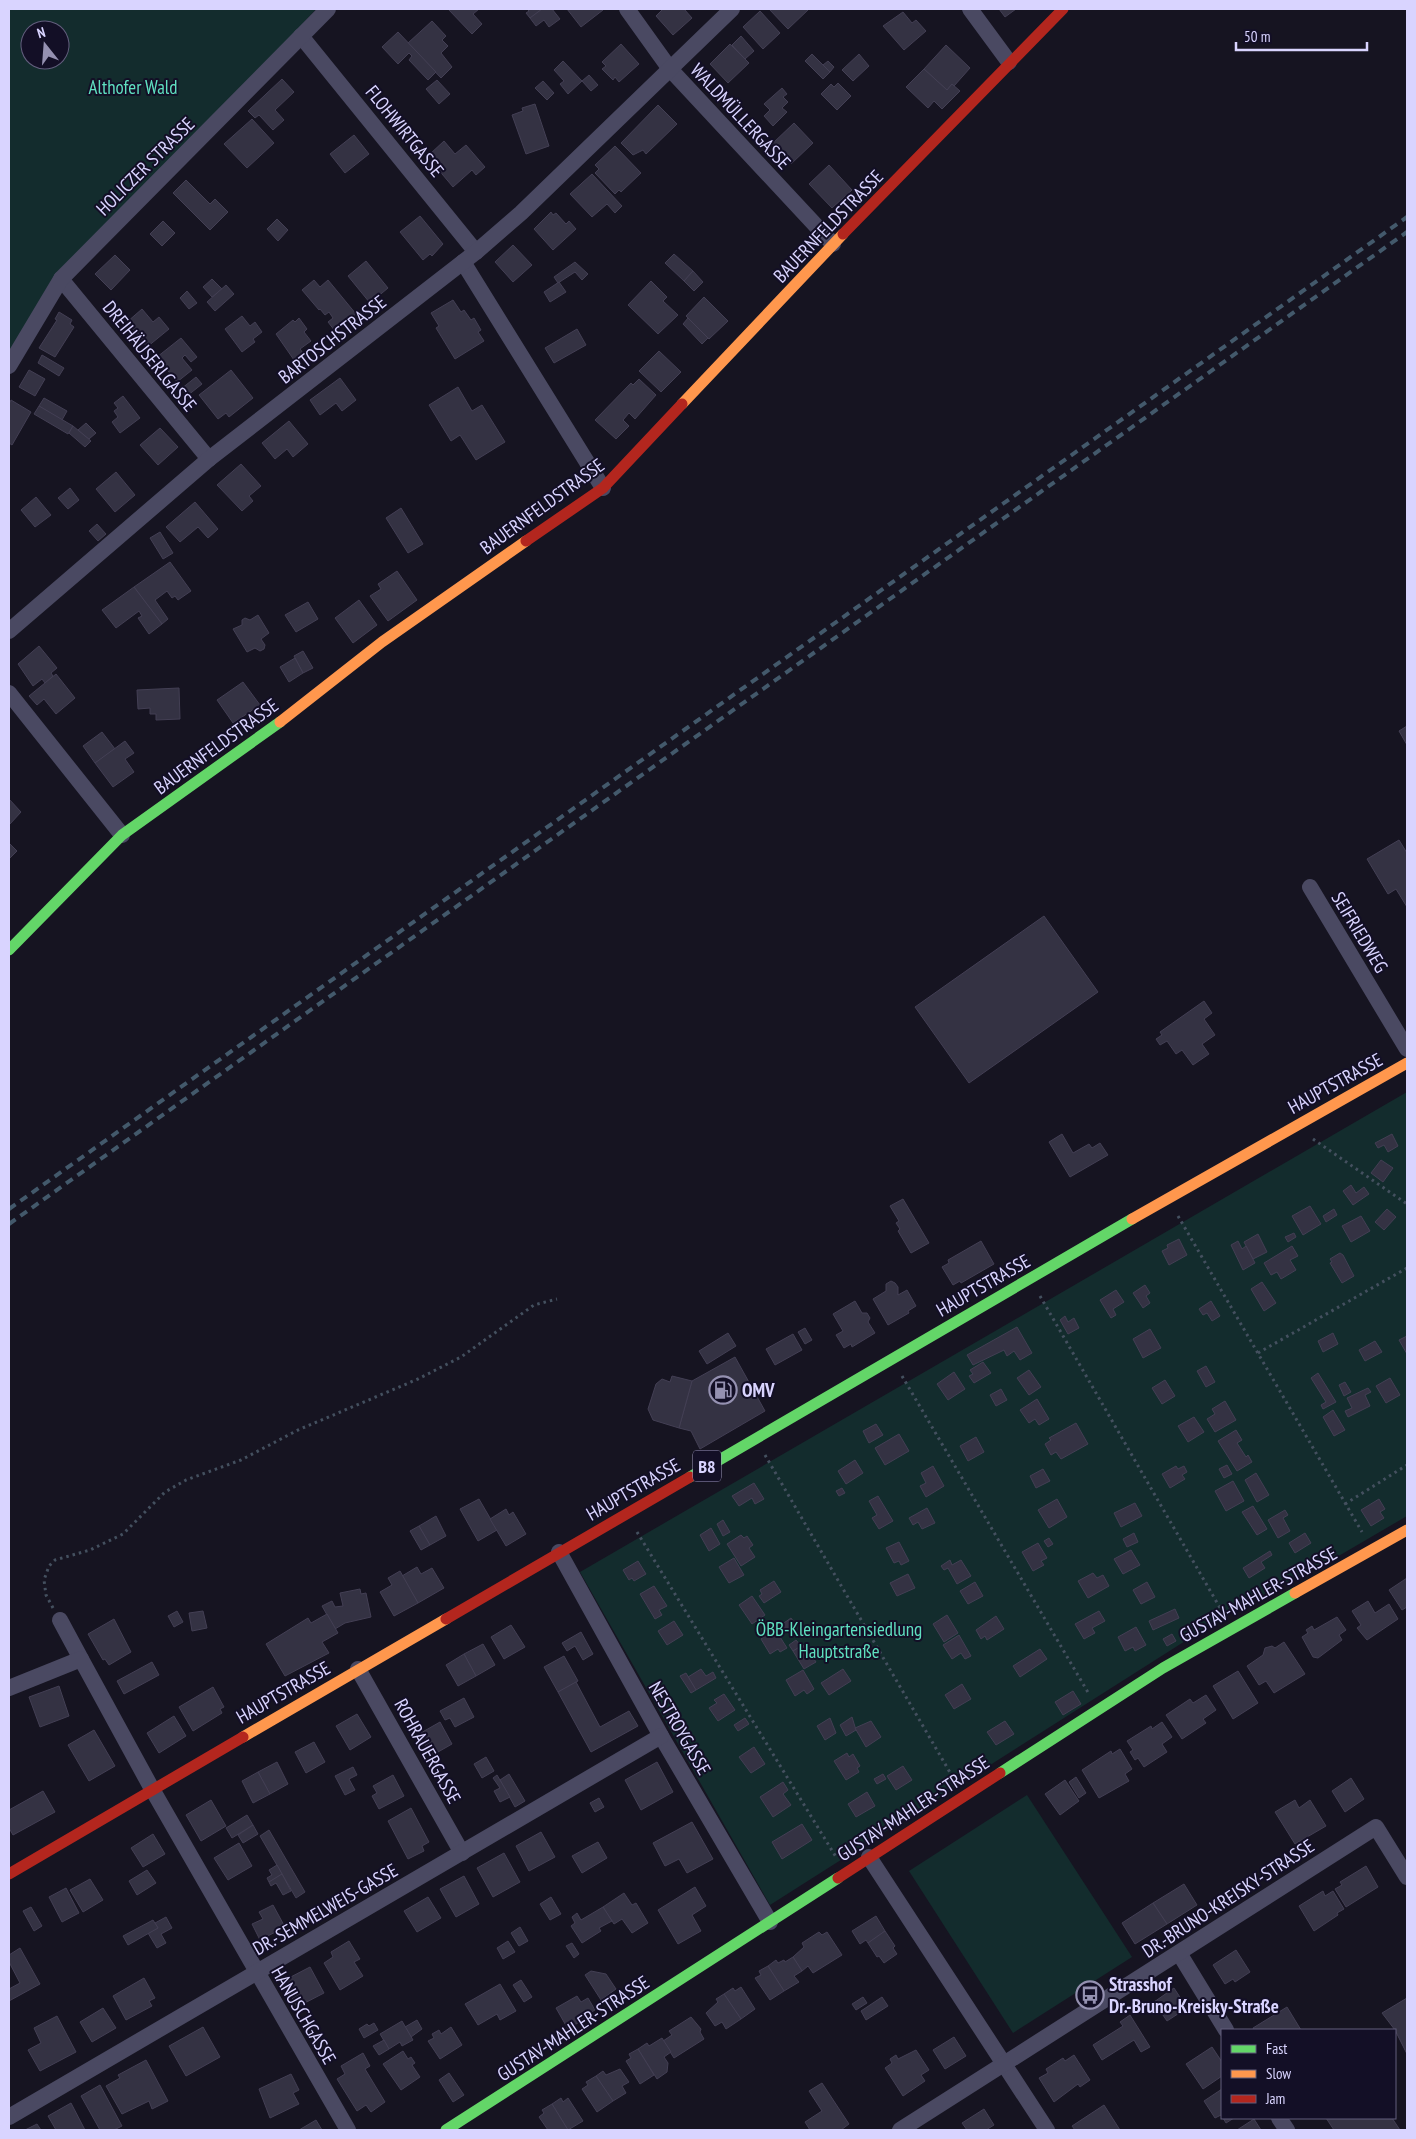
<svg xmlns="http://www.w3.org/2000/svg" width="1416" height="2139" font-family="'PT Sans Narrow',sans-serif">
  <rect width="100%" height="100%" fill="#161421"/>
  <g fill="#132c2d" fill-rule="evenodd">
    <path d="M9,9H316L288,40L56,276L9,353ZM30,30H60V60H30Z"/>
    <polygon points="1407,1092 1407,1516 1342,1554 1234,1610 770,1905 580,1572"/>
    <polygon points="1027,1795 1132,1957 1013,2033 909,1871"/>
  </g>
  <g fill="#343243" stroke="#433f54">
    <polygon points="448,9 479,9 473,14 482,24 472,34"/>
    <polygon points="527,9 542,9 530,18 526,13 529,11"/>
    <polygon points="542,9 552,9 560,19 549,27 544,20 536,26 530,18"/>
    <polygon points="567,9 602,9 603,10 581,27"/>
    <polygon points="663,9 684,9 692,18 673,35 656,16"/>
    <polygon points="769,9 809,9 788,29"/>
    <polygon points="999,9 1016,9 1005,17"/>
    <polygon points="760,11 780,33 763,49 743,27"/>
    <polygon points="903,12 912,23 916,20 926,31 904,50 883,26"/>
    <polygon points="432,21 446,36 442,40 448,46 441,53 452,67 441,78 408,43"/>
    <polygon points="398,32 436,72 428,80 409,60 412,56 409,53 398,64 382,47"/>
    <polygon points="741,36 754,51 745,59 732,45"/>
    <polygon points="621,44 639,64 619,82 615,77 613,80 602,69 606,66 602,62"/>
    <polygon points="730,44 749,63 728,83 710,64"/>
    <polygon points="946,45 970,68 954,86 952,84 947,90 924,69"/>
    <polygon points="812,54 830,72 823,79 805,61"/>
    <polygon points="859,54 869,66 853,81 842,70"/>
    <polygon points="563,61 582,81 568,94 560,84 564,81 554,70"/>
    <polygon points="828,61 834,67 830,72 823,65"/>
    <polygon points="924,69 947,90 952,84 960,91 942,109 934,101 928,108 906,87"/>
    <polygon points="589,75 598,85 591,91 582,81"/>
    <polygon points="282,79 294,92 275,110 284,120 273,130 259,115 255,118 248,111"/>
    <polygon points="437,80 450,94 439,104 426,89"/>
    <polygon points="543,81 554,93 547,100 535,88"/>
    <polygon points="838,83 851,96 837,110 821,94 831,84 834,87"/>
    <polygon points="782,88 787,94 783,97 788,102 782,108 787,112 773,126 764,116 770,110 764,104"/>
    <polygon points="535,104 549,146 526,154 512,115 523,111 522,108"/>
    <polygon points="658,105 677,124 646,154 643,150 633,155 621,143"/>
    <polygon points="252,119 274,143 247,168 224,144"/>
    <polygon points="794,123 813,143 791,164 772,144"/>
    <polygon points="354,135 369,154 345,173 330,154"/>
    <polygon points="444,141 455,154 466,145 485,167 476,175 472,170 453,187 437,168 439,166 430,154"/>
    <polygon points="615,146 641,173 621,192 619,190 615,194 595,173 599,169 595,165"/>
    <polygon points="829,165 852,190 832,208 809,184"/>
    <polygon points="592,174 622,206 615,213 607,204 592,217 570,194"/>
    <polygon points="186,180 210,204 215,199 228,212 210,230 173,193"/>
    <polygon points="551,212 553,215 556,213 566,224 569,221 576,229 553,250 534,229"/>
    <polygon points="420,216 443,244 432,256 430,254 423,260 400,232"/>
    <polygon points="277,219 288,230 278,241 267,229"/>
    <polygon points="163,221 175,233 162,246 150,234"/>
    <polygon points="513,245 532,265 513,282 495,262"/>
    <polygon points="674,254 693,271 684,281 665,263"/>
    <polygon points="115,255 130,270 111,290 95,274"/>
    <polygon points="366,261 388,288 370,303 348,276"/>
    <polygon points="575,262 588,274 582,280 575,272 558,283 554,277"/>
    <polygon points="693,271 703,282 694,291 684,281"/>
    <polygon points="212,279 222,289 212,297 203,287"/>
    <polygon points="314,280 320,287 328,280 356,314 335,331 328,322 333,318 329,312 325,315 320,309 319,310 302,290"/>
    <polygon points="651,281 667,297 663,301 678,315 658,334 628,305"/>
    <polygon points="559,282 566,292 550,302 544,292"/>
    <polygon points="226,285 234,294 215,311 207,302"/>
    <polygon points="187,291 197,303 189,309 180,298"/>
    <polygon points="704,297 728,321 709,339 686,316"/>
    <polygon points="453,300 461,312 464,310 471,320 474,318 481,330 478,332 484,341 455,359 436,328 439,326 431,313"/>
    <polygon points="142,309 153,322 159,317 169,329 147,347 127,322"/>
    <polygon points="59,312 72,320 70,324 74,327 55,357 39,348 57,320 55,319"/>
    <polygon points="242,316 250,326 255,322 262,332 253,339 255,342 242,352 225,329"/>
    <polygon points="299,318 307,329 304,332 311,341 300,349 303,353 294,360 276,334 293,320 295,322"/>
    <polygon points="688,318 708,338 702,344 683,324"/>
    <polygon points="577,329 586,345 554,363 545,348"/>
    <polygon points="181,338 197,357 191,362 185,355 182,358 192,370 177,382 157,357"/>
    <polygon points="659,351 681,372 661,392 639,371"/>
    <polygon points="42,355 64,368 59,376 38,363"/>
    <polygon points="29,370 45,379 35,396 19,387"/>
    <polygon points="231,370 253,398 229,417 226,413 218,419 199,395"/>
    <polygon points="196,377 202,384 187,396 181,389"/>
    <polygon points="340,378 356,400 342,411 336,403 320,415 310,400"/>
    <polygon points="639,379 656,395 635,419 629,413 623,420 629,426 616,439 595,420 631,383 633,385"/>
    <polygon points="458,387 472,411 482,405 505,442 476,460 460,435 451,441 429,405"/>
    <polygon points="123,396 140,418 120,433 112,422 118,417 114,411 118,408 114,403"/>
    <polygon points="44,398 67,411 62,420 39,406"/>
    <polygon points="11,400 31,412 12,445 9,443 9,404"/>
    <polygon points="39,406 73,426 68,434 34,414"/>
    <polygon points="289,421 308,444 293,457 287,449 275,459 262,443"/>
    <polygon points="86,423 96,433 89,439 78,430"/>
    <polygon points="73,426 91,441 85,447 69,433"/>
    <polygon points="160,428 178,447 158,465 140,445"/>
    <polygon points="241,464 261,486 249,496 253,501 242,511 217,485"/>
    <polygon points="116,472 135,495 115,512 96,489"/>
    <polygon points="70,488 79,500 68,509 58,498"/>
    <polygon points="36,497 51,515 35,527 21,510"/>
    <polygon points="195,502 218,529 208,538 198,527 180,542 166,527"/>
    <polygon points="401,508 423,544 408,553 386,518"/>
    <polygon points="97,524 106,534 98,541 89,531"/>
    <polygon points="160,532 173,553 163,559 150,538"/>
    <polygon points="170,562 191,591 178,600 175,596 172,598 167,591 155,600 168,619 162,624 134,587"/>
    <polygon points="397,571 417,600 388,621 370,596 381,589 378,584"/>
    <polygon points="134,587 162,624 149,634 138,618 142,616 139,611 116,628 102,610"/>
    <polygon points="359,600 377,625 353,643 335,618"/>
    <polygon points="308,602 318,619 296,632 285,615"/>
    <polygon points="258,615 269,633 261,639 265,645 264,649 260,651 255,648 247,652 233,629 242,625 242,620 245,618 250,620"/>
    <polygon points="39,646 57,668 51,673 53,676 45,683 42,679 33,686 18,664"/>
    <polygon points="303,651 313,668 303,673 294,656"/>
    <polygon points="295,658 303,673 289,682 280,667"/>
    <polygon points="56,674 75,698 56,714 44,699 37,705 29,696"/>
    <polygon points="243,682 260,705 233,723 217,700"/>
    <polygon points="179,688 180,719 156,720 156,714 150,714 150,708 138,709 137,690"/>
    <polygon points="1407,726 1407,745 1399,731"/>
    <polygon points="102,732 115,749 95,763 83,746"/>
    <polygon points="125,741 134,753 125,759 134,772 113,787 95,763"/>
    <polygon points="9,799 21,812 10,824 9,823"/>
    <polygon points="1399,840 1407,853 1407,907 1396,889 1388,894 1367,859"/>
    <polygon points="9,843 17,851 9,859"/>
    <polygon points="1044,916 1098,992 969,1083 915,1007"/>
    <polygon points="1204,1001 1212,1013 1204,1019 1215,1035 1202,1044 1209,1054 1193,1065 1182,1050 1176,1054 1167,1041 1160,1045 1156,1039 1162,1035 1160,1032"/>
    <polygon points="1062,1134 1073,1153 1089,1144 1092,1148 1100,1143 1108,1155 1070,1177 1049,1142"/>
    <polygon points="1392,1134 1398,1146 1388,1152 1384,1145 1378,1148 1375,1143"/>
    <polygon points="1381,1160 1393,1168 1383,1182 1371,1173"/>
    <polygon points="1351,1185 1356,1193 1364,1187 1369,1194 1353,1205 1343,1191"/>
    <polygon points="903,1199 929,1243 911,1253 898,1231 900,1229 896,1223 899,1221 890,1206"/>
    <polygon points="1310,1206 1321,1224 1303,1235 1292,1216"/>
    <polygon points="1334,1209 1337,1215 1326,1222 1323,1216"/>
    <polygon points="1387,1209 1396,1217 1384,1230 1375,1222"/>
    <polygon points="1361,1216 1370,1231 1351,1242 1342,1226"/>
    <polygon points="1294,1233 1296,1237 1288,1242 1285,1237"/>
    <polygon points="1258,1234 1267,1252 1253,1259 1244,1242"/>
    <polygon points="1179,1239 1187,1255 1169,1265 1162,1251 1168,1248 1167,1245"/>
    <polygon points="981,1241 994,1264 961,1283 960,1281 953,1285 942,1267 949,1263 948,1260"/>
    <polygon points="1238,1241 1242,1249 1246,1246 1255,1263 1243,1270 1231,1245"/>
    <polygon points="1292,1246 1298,1256 1290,1260 1296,1270 1281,1279 1277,1272 1271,1275 1264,1263"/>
    <polygon points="1340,1253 1343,1255 1354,1276 1342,1283 1330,1263 1332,1262 1330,1259"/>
    <polygon points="891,1281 895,1283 898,1287 898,1295 907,1290 916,1306 908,1311 909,1313 888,1325 873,1299 886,1291 886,1284"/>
    <polygon points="1262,1282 1276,1303 1264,1311 1251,1289"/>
    <polygon points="1145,1285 1150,1293 1146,1296 1150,1303 1143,1308 1133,1293"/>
    <polygon points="1116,1290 1124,1302 1113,1309 1116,1315 1111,1318 1100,1300"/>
    <polygon points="855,1301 862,1313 867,1313 870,1318 868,1322 875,1333 852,1347 851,1344 844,1348 836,1335 843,1331 833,1314"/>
    <polygon points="1211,1301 1220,1316 1212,1321 1207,1313 1203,1315 1199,1309"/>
    <polygon points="1065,1316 1068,1322 1074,1318 1079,1328 1068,1334 1060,1320"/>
    <polygon points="1017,1327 1032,1353 1020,1360 1014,1351 1007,1356 1004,1350 973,1365 967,1355"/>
    <polygon points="805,1328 812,1340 805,1344 798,1332"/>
    <polygon points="1150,1329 1161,1348 1143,1358 1133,1339"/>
    <polygon points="728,1333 736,1346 707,1364 699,1351"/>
    <polygon points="1333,1333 1338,1344 1323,1352 1318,1341"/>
    <polygon points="793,1334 802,1350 775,1365 766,1349"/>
    <polygon points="1407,1336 1407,1354 1399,1340"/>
    <polygon points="1375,1341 1382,1352 1365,1361 1359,1350"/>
    <polygon points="735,1357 765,1411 700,1449 691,1431 679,1428 692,1381"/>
    <polygon points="983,1362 991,1373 974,1383 969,1376 973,1374 970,1370"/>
    <polygon points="1206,1366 1215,1382 1206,1387 1197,1371"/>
    <polygon points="1029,1370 1041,1387 1029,1395 1017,1378"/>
    <polygon points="954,1372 965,1389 948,1400 937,1384"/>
    <polygon points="1318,1373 1336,1402 1323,1409 1321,1405 1326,1402 1311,1378"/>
    <polygon points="672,1376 692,1381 679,1428 653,1420 648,1409 656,1384 662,1379 670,1382"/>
    <polygon points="1390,1378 1400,1395 1386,1403 1376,1386"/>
    <polygon points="1165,1380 1175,1396 1162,1404 1152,1388"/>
    <polygon points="1345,1382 1351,1392 1344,1396 1339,1385"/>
    <polygon points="1368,1388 1371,1392 1365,1395 1370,1406 1348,1417 1345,1411 1352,1408 1347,1398"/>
    <polygon points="1001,1389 1007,1400 996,1406 990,1395"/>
    <polygon points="1037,1399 1049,1419 1039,1425 1035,1419 1029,1423 1020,1410"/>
    <polygon points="1225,1401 1236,1420 1215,1432 1207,1419 1215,1414 1212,1409"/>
    <polygon points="1333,1410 1345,1430 1334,1436 1323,1417"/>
    <polygon points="1194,1417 1204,1432 1188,1442 1178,1426"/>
    <polygon points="1076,1423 1088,1444 1061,1459 1056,1452 1051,1455 1045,1444 1051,1440 1049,1438"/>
    <polygon points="876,1424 883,1435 869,1443 863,1431"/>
    <polygon points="1236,1430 1242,1440 1237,1443 1246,1457 1248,1455 1252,1462 1237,1471 1218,1441"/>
    <polygon points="899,1434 909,1451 885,1465 875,1448"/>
    <polygon points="976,1437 984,1452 968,1461 960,1446"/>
    <polygon points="855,1460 863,1473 846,1484 838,1471"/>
    <polygon points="1227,1465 1232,1474 1224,1478 1219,1469"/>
    <polygon points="933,1466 944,1486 926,1497 920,1486 926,1483 921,1473"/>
    <polygon points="1176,1466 1178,1469 1184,1466 1187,1472 1182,1475 1185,1479 1170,1488 1162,1474"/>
    <polygon points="1043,1469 1050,1481 1036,1488 1030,1476"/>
    <polygon points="1256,1473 1269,1495 1257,1502 1245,1480"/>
    <polygon points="1233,1481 1244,1501 1226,1511 1215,1491"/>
    <polygon points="754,1483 764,1499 755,1504 752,1498 739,1506 732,1496"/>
    <polygon points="842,1488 845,1493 839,1496 836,1491"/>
    <polygon points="878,1496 893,1521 879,1529 872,1518 877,1515 869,1501"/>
    <polygon points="479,1499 497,1530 478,1541 460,1509"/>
    <polygon points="1057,1499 1067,1517 1049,1528 1038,1510"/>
    <polygon points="1379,1499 1385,1509 1380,1512 1384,1518 1371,1526 1361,1510"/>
    <polygon points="1135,1503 1142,1516 1121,1527 1114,1513"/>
    <polygon points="1253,1506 1267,1529 1257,1535 1242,1512"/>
    <polygon points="927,1508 935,1523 922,1529 918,1522 913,1525 909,1518"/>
    <polygon points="506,1509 509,1515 513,1512 526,1534 506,1546 490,1519"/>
    <polygon points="1285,1510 1288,1515 1283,1518 1290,1531 1278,1538 1268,1520"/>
    <polygon points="436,1516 446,1536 430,1545 419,1526"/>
    <polygon points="723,1520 730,1532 723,1536 717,1524"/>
    <polygon points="419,1526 430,1545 421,1550 410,1531"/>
    <polygon points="711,1528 720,1544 709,1551 700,1535"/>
    <polygon points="1134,1533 1138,1542 1127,1547 1123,1539"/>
    <polygon points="1305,1533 1311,1543 1295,1553 1289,1543"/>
    <polygon points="741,1535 744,1538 747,1536 753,1545 749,1548 755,1557 741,1566 727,1544"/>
    <polygon points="1049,1538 1053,1544 1048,1547 1044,1541"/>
    <polygon points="899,1542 909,1561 901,1565 899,1561 894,1563 886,1548"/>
    <polygon points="1038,1543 1047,1558 1041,1561 1044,1565 1033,1571 1022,1552"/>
    <polygon points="1131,1550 1140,1565 1123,1574 1114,1559"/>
    <polygon points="1270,1551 1272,1555 1261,1562 1265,1568 1249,1578 1243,1568"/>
    <polygon points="734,1558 744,1575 729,1583 719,1567"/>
    <polygon points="950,1560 952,1565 961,1560 971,1576 957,1584 948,1568 944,1570 941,1566"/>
    <polygon points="638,1561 646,1574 634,1581 632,1578 629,1580 623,1570"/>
    <polygon points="417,1567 421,1574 432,1568 444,1588 418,1603 402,1576"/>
    <polygon points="400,1571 418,1603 394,1616 380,1592 392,1585 388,1578"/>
    <polygon points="1093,1573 1097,1578 1103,1575 1109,1586 1088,1598 1078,1581"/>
    <polygon points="908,1574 915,1588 897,1596 890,1583"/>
    <polygon points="1407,1578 1407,1607 1402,1610 1389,1590"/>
    <polygon points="774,1581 781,1592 764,1603 759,1596 762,1594 760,1590"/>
    <polygon points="975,1582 983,1596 968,1604 960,1591"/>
    <polygon points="1147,1582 1155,1597 1141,1604 1133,1590"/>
    <polygon points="654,1586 667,1606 659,1610 662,1615 655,1619 640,1594"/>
    <polygon points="360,1589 361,1594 366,1593 371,1617 345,1623 335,1629 322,1606 332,1601 335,1607 343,1606 340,1593"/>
    <polygon points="752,1596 765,1615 752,1624 739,1605"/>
    <polygon points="1368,1601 1375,1613 1389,1604 1398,1619 1367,1640 1357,1628 1361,1625 1352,1611"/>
    <polygon points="1175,1609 1179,1618 1153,1630 1149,1621"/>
    <polygon points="177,1611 183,1622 174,1627 168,1616"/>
    <polygon points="203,1611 207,1628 192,1631 189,1613"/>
    <polygon points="1099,1611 1105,1621 1092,1628 1095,1633 1084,1639 1075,1624"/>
    <polygon points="327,1614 338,1633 322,1642 329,1653 285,1676 266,1644 308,1618 311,1623"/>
    <polygon points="947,1615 958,1633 944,1642 933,1624"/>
    <polygon points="996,1616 1004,1629 987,1640 985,1636 981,1639 976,1630"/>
    <polygon points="1337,1617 1346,1630 1339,1635 1342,1640 1318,1658 1313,1657 1302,1637 1308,1633 1306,1630 1312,1626 1314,1630"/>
    <polygon points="791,1618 797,1626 787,1633 781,1625"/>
    <polygon points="114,1619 131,1652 109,1665 105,1659 103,1660 88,1634"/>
    <polygon points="674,1621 683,1635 667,1645 658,1631"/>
    <polygon points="511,1625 525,1647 504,1659 491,1637"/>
    <polygon points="1136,1627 1146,1645 1135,1651 1133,1647 1125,1651 1118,1637"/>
    <polygon points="775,1629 787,1648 780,1652 778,1649 770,1654 761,1639"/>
    <polygon points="581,1632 593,1654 583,1660 575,1646 567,1651 562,1643"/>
    <polygon points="1172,1634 1176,1641 1167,1646 1163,1639"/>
    <polygon points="959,1635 971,1656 965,1659 961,1653 952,1659 943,1645"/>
    <polygon points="796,1640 801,1646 793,1651 789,1645"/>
    <polygon points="1284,1642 1305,1674 1274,1693 1266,1681 1259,1685 1247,1666 1263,1655 1265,1648 1272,1646 1275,1648"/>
    <polygon points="483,1644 495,1665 476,1676 464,1654"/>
    <polygon points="803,1645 804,1647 808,1645 816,1658 814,1659 816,1662 804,1669 793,1651"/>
    <polygon points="1040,1649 1047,1659 1020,1677 1013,1666"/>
    <polygon points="464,1654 476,1676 458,1686 446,1665"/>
    <polygon points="564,1656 578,1681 558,1692 544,1667"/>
    <polygon points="152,1662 159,1675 124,1694 117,1681"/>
    <polygon points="701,1669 706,1676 713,1672 716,1678 696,1690 688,1677"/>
    <polygon points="843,1669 851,1681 829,1695 821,1683"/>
    <polygon points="803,1670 814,1689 807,1694 804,1690 795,1696 786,1680"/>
    <polygon points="1238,1671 1258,1703 1233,1719 1213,1686"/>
    <polygon points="686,1673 696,1690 691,1693 680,1676"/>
    <polygon points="576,1682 600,1727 629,1711 638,1726 591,1752 558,1692"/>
    <polygon points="962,1684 971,1699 954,1709 945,1695"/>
    <polygon points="59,1686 69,1716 40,1727 29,1697"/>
    <polygon points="213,1687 224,1707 220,1709 222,1713 193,1731 179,1707"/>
    <polygon points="1073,1691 1081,1704 1063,1715 1055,1702"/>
    <polygon points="724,1694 735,1710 718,1721 709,1708 717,1703 714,1700"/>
    <polygon points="1206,1695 1216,1710 1203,1719 1206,1723 1182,1739 1166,1715 1190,1699 1193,1703"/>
    <polygon points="464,1698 474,1717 455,1727 450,1718 445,1720 440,1711"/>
    <polygon points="357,1714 371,1737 350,1750 336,1726"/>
    <polygon points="174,1716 186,1736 159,1753 147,1733"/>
    <polygon points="852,1717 856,1730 846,1736 840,1725"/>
    <polygon points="745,1718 749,1724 738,1731 734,1725"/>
    <polygon points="830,1718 836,1733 825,1740 817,1726"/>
    <polygon points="871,1721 881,1737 866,1747 855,1728"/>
    <polygon points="1005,1721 1014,1734 996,1745 987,1732"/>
    <polygon points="440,1722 452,1744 431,1756 419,1734"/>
    <polygon points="1162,1722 1172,1737 1162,1744 1167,1752 1144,1767 1138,1758 1135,1760 1130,1752 1133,1750 1127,1741 1151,1726 1152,1729"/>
    <polygon points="94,1730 115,1766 89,1781 68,1745"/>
    <polygon points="314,1742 325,1762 306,1773 295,1752"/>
    <polygon points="754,1747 765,1764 751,1773 739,1757"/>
    <polygon points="1120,1749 1132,1769 1125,1774 1129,1781 1099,1798 1082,1770 1111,1751 1112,1754"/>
    <polygon points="847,1753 849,1757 853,1754 860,1766 857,1768 859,1772 846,1780 834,1761"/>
    <polygon points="486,1757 494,1771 482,1778 474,1764"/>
    <polygon points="277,1762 288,1784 270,1794 258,1772"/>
    <polygon points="657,1762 673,1792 641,1810 625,1780"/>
    <polygon points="903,1766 912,1780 896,1790 887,1776"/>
    <polygon points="353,1767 357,1775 349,1779 355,1790 345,1795 335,1776"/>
    <polygon points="258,1772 270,1794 253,1803 242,1781"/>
    <polygon points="509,1774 525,1801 515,1807 500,1780"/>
    <polygon points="883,1774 886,1779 877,1784 874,1779"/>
    <polygon points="393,1775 404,1796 379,1809 372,1796 377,1793 373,1786"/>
    <polygon points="497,1775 510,1797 500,1802 494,1791 500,1788 493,1778"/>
    <polygon points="1076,1777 1086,1793 1079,1798 1069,1782"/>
    <polygon points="1351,1778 1364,1799 1345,1812 1332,1791"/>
    <polygon points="1065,1780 1079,1801 1060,1815 1045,1794"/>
    <polygon points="783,1782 788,1790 783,1794 791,1805 773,1817 760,1797"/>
    <polygon points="43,1791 55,1812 13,1835 9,1828 9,1810"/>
    <polygon points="867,1792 875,1806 856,1817 848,1804"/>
    <polygon points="599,1798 604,1807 595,1812 590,1803"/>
    <polygon points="211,1800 226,1826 201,1841 186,1815"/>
    <polygon points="1295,1800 1299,1808 1310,1800 1326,1826 1295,1844 1275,1812"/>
    <polygon points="411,1808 429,1842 422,1846 424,1851 408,1859 388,1821"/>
    <polygon points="247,1815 253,1825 232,1838 226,1828"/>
    <polygon points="692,1822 713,1859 687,1873 679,1859 665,1866 653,1843"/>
    <polygon points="802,1824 812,1840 782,1859 772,1842"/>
    <polygon points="253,1825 258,1834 243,1843 238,1835"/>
    <polygon points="269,1830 305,1892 296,1898 260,1836"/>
    <polygon points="541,1832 555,1857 529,1871 516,1846"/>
    <polygon points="153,1834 165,1854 143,1867 131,1848"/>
    <polygon points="598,1842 607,1858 582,1873 572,1856"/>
    <polygon points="239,1843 252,1866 228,1880 214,1858"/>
    <polygon points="504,1853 520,1882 493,1897 477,1868"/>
    <polygon points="277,1865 282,1874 269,1882 267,1878 272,1875 269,1870"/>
    <polygon points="1366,1866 1378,1887 1346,1907 1335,1889 1342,1885 1340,1882"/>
    <polygon points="147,1870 156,1883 137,1895 129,1881"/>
    <polygon points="282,1874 291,1891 283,1895 276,1883 271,1886 269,1882"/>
    <polygon points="464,1876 479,1904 456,1917 440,1889"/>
    <polygon points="90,1879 103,1900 83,1912 70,1890"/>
    <polygon points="1184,1884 1197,1905 1167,1924 1153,1903"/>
    <polygon points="695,1887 706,1906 692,1915 701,1931 678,1944 658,1910"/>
    <polygon points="66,1888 79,1913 62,1922 49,1897"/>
    <polygon points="1323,1891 1325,1896 1333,1891 1344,1909 1337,1913 1338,1915 1314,1931 1299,1906"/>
    <polygon points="624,1893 632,1905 636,1903 648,1923 632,1933 622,1919 614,1924 603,1907"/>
    <polygon points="428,1897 441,1918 417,1932 404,1911"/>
    <polygon points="551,1897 561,1914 550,1920 540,1904"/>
    <polygon points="1153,1903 1167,1924 1135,1944 1122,1923"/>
    <polygon points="273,1905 285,1927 260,1940 252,1924 263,1919 259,1912"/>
    <polygon points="31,1907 42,1926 34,1931 23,1911"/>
    <polygon points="603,1907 612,1921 599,1928 601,1931 582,1943 571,1926 575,1923 572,1917 577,1913 581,1920"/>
    <polygon points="876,1916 885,1931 868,1943 866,1940 860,1944 852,1931"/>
    <polygon points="166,1917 172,1928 161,1934 166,1943 157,1948 148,1933 158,1928 155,1923"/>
    <polygon points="153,1920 158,1928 128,1945 123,1936"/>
    <polygon points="520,1927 528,1941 519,1946 511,1933"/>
    <polygon points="885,1931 895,1946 893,1948 897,1954 884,1963 879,1956 877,1957 868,1943"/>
    <polygon points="819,1932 822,1935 827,1932 842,1955 813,1973 808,1966 802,1971 793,1957 804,1947 802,1943"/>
    <polygon points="349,1941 360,1959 354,1962 363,1976 340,1990 324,1963 333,1957 331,1952"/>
    <polygon points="508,1941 515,1952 503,1959 497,1948"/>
    <polygon points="572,1943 579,1954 574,1958 566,1946"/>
    <polygon points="20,1948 40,1984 9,2001 9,1989 20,1983 9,1962 9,1955"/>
    <polygon points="1236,1950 1250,1972 1235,1982 1233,1979 1225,1984 1213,1965"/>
    <polygon points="793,1957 802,1971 794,1976 799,1982 784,1991 768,1966 776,1960 778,1963 784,1960 785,1962"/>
    <polygon points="768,1966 784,1991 770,2000 755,1978 761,1975 759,1971"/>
    <polygon points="310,1967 324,1993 297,2007 283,1981"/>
    <polygon points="591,1971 606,1974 616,1989 601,2000 585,1975"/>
    <polygon points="144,1978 155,1998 149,2001 152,2006 126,2020 113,1996"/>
    <polygon points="521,1980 532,1997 524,2002 513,1985"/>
    <polygon points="500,1984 516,2011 500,2020 497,2014 478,2025 465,2004"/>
    <polygon points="741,1987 755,2009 741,2019 724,1994 733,1988 735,1991"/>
    <polygon points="1174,1988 1187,2008 1167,2021 1154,2002"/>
    <polygon points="724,1994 741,2019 726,2029 722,2022 715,2026 706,2013 718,2002 716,1999"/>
    <polygon points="577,1996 581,2002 588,1998 595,2010 588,2014 589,2016 568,2029 556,2008"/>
    <polygon points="863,1997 867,2003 856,2010 852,2004"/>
    <polygon points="882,1997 888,2006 866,2020 861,2011"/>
    <polygon points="1407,1998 1407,2054 1395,2030 1382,2013"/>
    <polygon points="1287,2007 1301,2030 1254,2030 1253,2028"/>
    <polygon points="103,2008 116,2028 92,2042 80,2022"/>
    <polygon points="1130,2015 1150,2047 1141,2052 1134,2040 1102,2060 1093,2045 1123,2026 1120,2022"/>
    <polygon points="57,2016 76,2052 40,2071 28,2050 41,2043 34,2028"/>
    <polygon points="691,2017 701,2029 700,2032 704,2039 674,2058 663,2041 672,2035 669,2031"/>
    <polygon points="417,2020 422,2029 411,2037 405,2027"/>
    <polygon points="402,2021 413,2040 402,2046 400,2042 389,2049 380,2034"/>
    <polygon points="374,2023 378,2030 364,2038 359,2029 367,2024 369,2026"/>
    <polygon points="203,2027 220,2057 186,2076 169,2046"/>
    <polygon points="451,2027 462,2045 440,2059 428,2041 434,2038 432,2034 439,2030 441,2034"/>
    <polygon points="954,2037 966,2056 945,2069 933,2050"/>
    <polygon points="662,2038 671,2052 664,2057 668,2063 667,2072 657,2079 638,2049 647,2043 649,2046"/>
    <polygon points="384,2040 389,2049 379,2055 373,2046"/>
    <polygon points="1212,2047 1222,2062 1222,2076 1203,2089 1186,2064"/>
    <polygon points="638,2049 654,2075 640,2084 626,2061 631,2058 629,2054"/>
    <polygon points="916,2050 929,2070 921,2075 925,2081 903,2096 885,2068 892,2063 890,2059 896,2055 898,2059"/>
    <polygon points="403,2051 408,2059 411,2057 415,2063 412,2065 420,2077 401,2090 383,2064"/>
    <polygon points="363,2053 370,2066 365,2069 385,2102 371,2112 366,2105 357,2111 337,2079 345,2074 341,2066"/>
    <polygon points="1074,2055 1090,2080 1080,2087 1078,2084 1054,2102 1039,2078 1048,2073 1046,2069 1063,2058 1065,2061"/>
    <polygon points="146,2060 168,2101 152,2109 149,2101 122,2114 106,2086 120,2078 118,2075"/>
    <polygon points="620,2069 629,2082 622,2086 626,2093 613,2101 596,2076 603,2071 606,2075"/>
    <polygon points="449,2073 464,2095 453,2102 439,2080"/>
    <polygon points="291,2074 299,2090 293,2093 299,2104 270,2118 259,2089"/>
    <polygon points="596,2076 613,2101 597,2112 582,2089 588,2085 586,2082"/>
    <polygon points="822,2083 849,2124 841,2130 810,2130 805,2122 822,2111 809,2091"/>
    <polygon points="100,2085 122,2126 114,2130 100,2130 81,2096"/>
    <polygon points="1222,2089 1222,2117 1221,2115 1215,2118 1204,2101"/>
    <polygon points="561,2098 563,2102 568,2098 583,2121 568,2130 552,2104"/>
    <polygon points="71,2103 85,2130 56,2130 48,2116"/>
    <polygon points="552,2104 568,2130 548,2130 539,2117 544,2113 542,2110"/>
    <polygon points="1104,2105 1120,2130 1075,2130 1072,2126"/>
    <polygon points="984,2109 994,2125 986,2130 967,2130 962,2123"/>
    <polygon points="1223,2118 1234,2118 1226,2123"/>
    <polygon points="1326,2118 1392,2118 1400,2130 1334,2130"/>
    <polygon points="1254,2119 1261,2130 1237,2130"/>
    <polygon points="316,2120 322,2130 299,2130"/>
    <polygon points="37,2124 41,2130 25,2130"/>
  </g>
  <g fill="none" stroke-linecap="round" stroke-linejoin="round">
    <g stroke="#44505f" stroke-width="3" stroke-dasharray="2.5 4" stroke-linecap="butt">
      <polyline points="1313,1139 1407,1204"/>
      <polyline points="1178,1216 1362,1532"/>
      <polyline points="1040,1296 1223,1613"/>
      <polyline points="1258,1353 1407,1268"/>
      <polyline points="902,1376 1089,1694"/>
      <polyline points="765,1455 955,1781"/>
      <polyline points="1345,1504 1407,1465"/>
      <polyline points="637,1532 836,1857"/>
      <polyline points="53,1608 46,1595 44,1580 49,1566 55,1560 90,1550 123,1534 165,1492 186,1480 241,1460 298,1430 418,1379 461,1357 534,1305 557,1299"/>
    </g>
    <g stroke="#4a4962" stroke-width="16">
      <polyline points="627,9 670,69 833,244"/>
      <polyline points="970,9 1009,62"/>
      <polyline points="301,36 476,252"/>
      <polyline points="463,262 603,488"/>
      <polyline points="61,279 209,459"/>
      <polyline points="9,366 61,279 328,9"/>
      <polyline points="9,631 209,459 476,252 521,213 732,9"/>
      <polyline points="9,693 122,835"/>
      <polyline points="1310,887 1407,1049"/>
      <polyline points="559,1552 661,1736 770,1922"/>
      <polyline points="60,1620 81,1659"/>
      <polyline points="358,1669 462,1853"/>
      <polyline points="9,1688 81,1659 152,1789 348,2130"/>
      <polyline points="869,1857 1047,2130"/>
      <polyline points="1179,1953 1226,2030"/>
      <polyline points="9,2117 661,1736"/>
      <polyline points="1279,2118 1287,2130"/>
      <polyline points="900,2130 1376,1827 1407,1877"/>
    </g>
    <g stroke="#63d668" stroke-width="11">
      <polyline points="9,950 122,835 280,722"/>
      <polyline points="690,1477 1132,1219"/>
      <polyline points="1000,1773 1163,1668 1295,1593"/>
      <polyline points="446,2130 838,1878"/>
    </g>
    <g stroke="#ff974d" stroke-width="11">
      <polyline points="682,404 843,234"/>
      <polyline points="280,722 382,642 526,541"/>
      <polyline points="1132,1219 1407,1063"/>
      <polyline points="1295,1593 1407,1530"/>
      <polyline points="243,1737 446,1619"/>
    </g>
    <g stroke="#b3261e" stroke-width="11">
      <polyline points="843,234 1063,9"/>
      <polyline points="526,541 603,488 682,404"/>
      <polyline points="446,1619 690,1477"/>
      <polyline points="9,1874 243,1737"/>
      <polyline points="838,1878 1000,1773"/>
    </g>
    <g stroke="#43596b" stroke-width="4" stroke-dasharray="8 6" stroke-linecap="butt">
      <polyline points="9,1209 1407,217"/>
      <polyline points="9,1224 1407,232"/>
    </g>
  </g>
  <defs>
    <g id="fuel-ring" transform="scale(1.4375)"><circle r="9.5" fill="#130f26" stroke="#9591b1" stroke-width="1.5"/><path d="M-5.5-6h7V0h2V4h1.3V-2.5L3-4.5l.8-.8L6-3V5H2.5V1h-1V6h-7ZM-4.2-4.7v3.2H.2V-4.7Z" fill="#9591b1"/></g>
    <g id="bus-ring" transform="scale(1.4375)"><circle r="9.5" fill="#130f26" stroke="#9591b1" stroke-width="1.5"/><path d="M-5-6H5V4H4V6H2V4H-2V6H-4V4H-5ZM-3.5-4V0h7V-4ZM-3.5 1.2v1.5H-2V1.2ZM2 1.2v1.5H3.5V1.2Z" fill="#9591b1"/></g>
  </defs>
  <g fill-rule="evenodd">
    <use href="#fuel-ring" x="723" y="1390"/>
    <use href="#bus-ring" x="1090" y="1995"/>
  </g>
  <g text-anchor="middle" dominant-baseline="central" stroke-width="4" stroke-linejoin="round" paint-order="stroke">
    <rect fill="#130f26" stroke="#9e99be" stroke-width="1" x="693" y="1450.5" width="28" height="31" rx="4"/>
    <g font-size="18" font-weight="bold" fill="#d9d4ff">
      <text x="707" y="1466">B8</text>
    </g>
    <g font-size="19" fill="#5fe0c0" stroke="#130f26">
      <text x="133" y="87">Althofer Wald</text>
      <text x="839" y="1629">ÖBB-Kleingartensiedlung<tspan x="839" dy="22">Hauptstraße</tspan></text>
    </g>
    <g font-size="19" fill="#d9d4ff" stroke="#130f26">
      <text transform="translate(741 116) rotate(47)">WALDMÜLLERGASSE</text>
      <text transform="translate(405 131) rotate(51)">FLOHWIRTGASSE</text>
      <text transform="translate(145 166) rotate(-45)">HOLICZER STRASSE</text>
      <text transform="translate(828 226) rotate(-46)">BAUERNFELDSTRASSE</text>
      <text transform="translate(332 339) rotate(-38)">BARTOSCHSTRASSE</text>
      <text transform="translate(150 356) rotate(51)">DREIHÄUSERLGASSE</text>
      <text transform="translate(542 506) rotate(-36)">BAUERNFELDSTRASSE</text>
      <text transform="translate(216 746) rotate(-36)">BAUERNFELDSTRASSE</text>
      <text transform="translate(1360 932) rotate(59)">SEIFRIEDWEG</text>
      <text transform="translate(1335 1083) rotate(-29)">HAUPTSTRASSE</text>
      <text transform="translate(983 1285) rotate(-30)">HAUPTSTRASSE</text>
      <text transform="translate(633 1489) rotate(-30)">HAUPTSTRASSE</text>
      <text transform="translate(1258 1594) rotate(-29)">GUSTAV-MAHLER-STRASSE</text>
      <text transform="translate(283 1692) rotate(-30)">HAUPTSTRASSE</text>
      <text transform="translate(680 1728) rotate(60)">NESTROYGASSE</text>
      <text transform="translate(428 1751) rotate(61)">ROHRAUERGASSE</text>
      <text transform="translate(913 1808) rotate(-33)">GUSTAV-MAHLER-STRASSE</text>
      <text transform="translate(1228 1898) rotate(-33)">DR.-BRUNO-KREISKY-STRASSE</text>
      <text transform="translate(325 1909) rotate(-30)">DR.-SEMMELWEIS-GASSE</text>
      <text transform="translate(304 2015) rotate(60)">HANUSCHGASSE</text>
      <text transform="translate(573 2028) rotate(-33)">GUSTAV-MAHLER-STRASSE</text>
    </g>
    <g font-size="19" font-weight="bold" fill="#d9d4ff" stroke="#130f26" text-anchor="start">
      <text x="742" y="1390">OMV</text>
      <text x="1109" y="1984">Strasshof<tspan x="1109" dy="22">Dr.-Bruno-Kreisky-Straße</tspan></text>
    </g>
  </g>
  <rect width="1416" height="2139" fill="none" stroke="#d9d4ff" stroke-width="20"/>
  <rect x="1221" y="2029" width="175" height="90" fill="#130f26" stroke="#625e7d"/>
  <rect x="1231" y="2045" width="25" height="8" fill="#63d668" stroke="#625e7d"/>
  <text x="1266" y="2054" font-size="15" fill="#d9d4ff">Fast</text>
  <rect x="1231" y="2070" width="25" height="8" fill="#ff974d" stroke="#625e7d"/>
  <text x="1266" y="2079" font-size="15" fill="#d9d4ff">Slow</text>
  <rect x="1231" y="2095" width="25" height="8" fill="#b3261e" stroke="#625e7d"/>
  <text x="1266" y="2104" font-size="15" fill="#d9d4ff">Jam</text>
  <g transform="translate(45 45) rotate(343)"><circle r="24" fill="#130f26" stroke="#625e7d"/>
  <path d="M0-4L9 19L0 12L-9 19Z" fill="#9591b1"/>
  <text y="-8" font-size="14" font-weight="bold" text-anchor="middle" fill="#d9d4ff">N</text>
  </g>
  <path d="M1236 42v8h131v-8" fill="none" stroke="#d9d4ff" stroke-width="2.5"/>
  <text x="1244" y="42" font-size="15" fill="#d9d4ff" stroke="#130f26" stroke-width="4" paint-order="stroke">50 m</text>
</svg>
